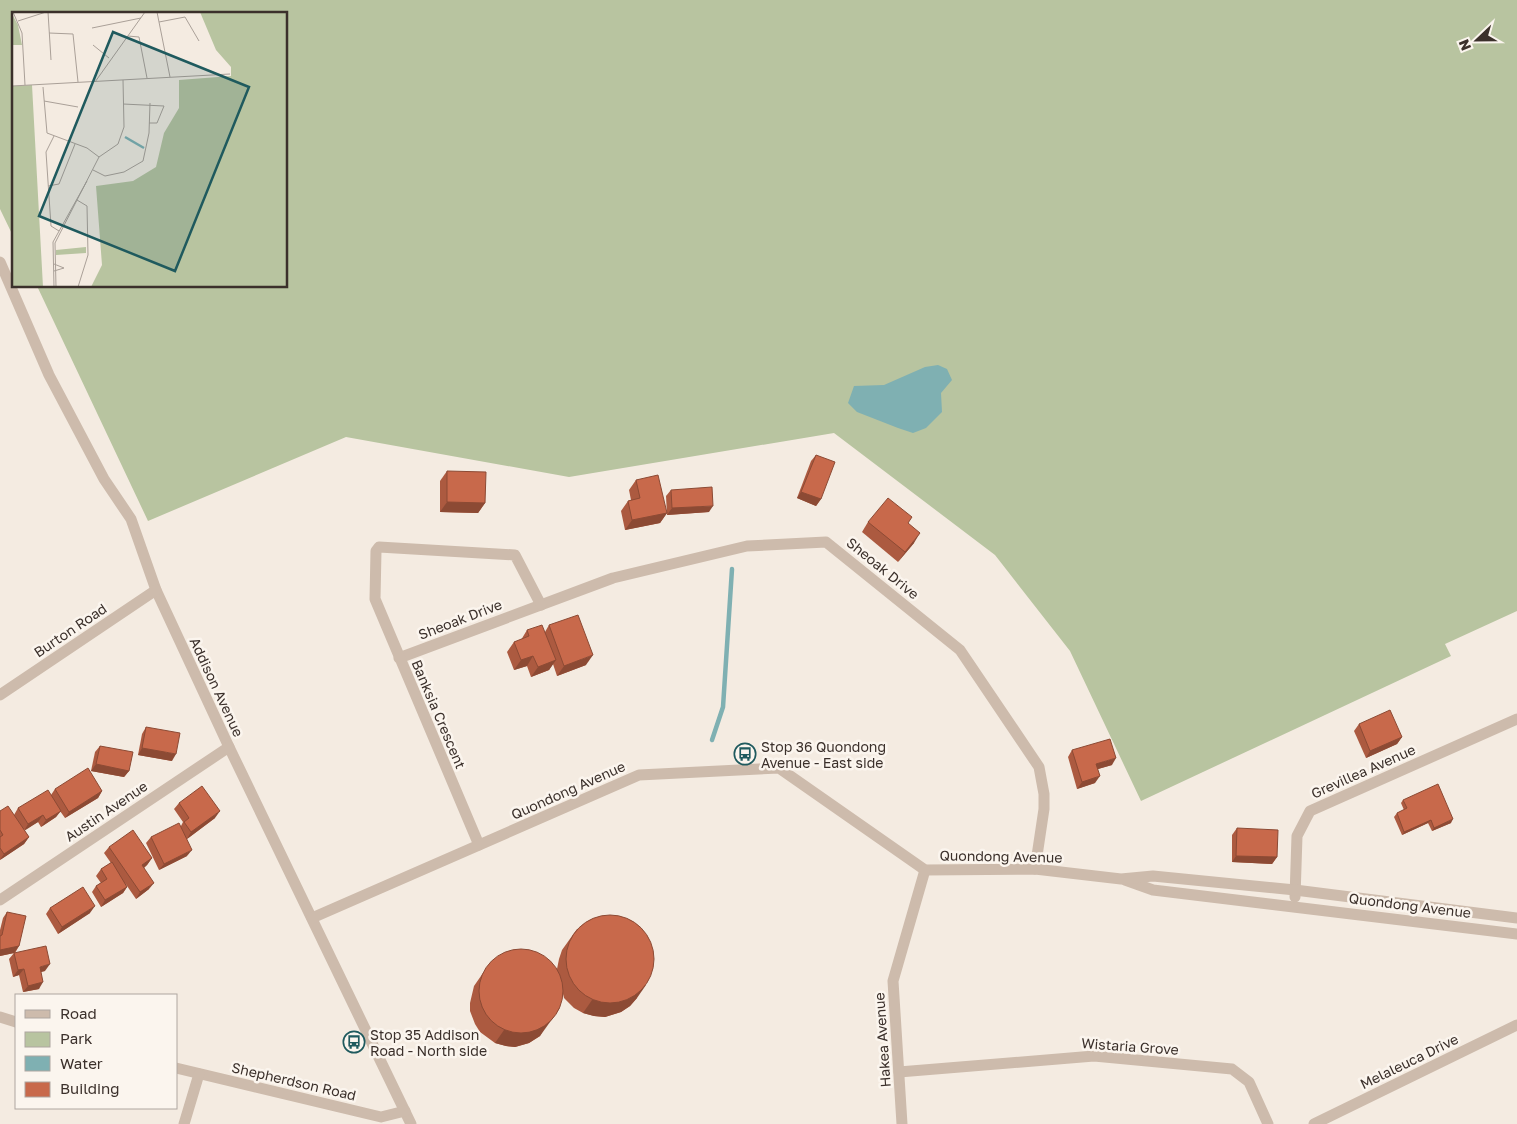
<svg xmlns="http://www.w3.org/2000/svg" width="1517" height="1124" font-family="'Golos Text',sans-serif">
  <rect width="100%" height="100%" fill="#f4ebe1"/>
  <polygon fill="#b8c4a0" points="0,0 1517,0 1517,611 1445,644 1451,656 1141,801 1070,651 995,555 834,433 569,477 346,437 148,521 37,286 286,286 286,14 14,14 14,238 0,209"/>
  <polygon fill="#7fb0b2" points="938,365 947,369 952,380 941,393 942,412 926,428 913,433 898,428 857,412 848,403 854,386 884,385 925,367"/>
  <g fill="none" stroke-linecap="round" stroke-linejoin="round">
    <polyline stroke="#7fb0b2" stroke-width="4.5" points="712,740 723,707 732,569"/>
    <g stroke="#cdbbac" stroke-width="11">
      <polyline points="0,262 49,375 104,479 131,519 156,590 229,747 411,1124"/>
      <polyline points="399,658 613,578 747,546 826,542 960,650 1039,767 1044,794 1044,809 1035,869"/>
      <polyline points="0,695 156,590"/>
      <polyline points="479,845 375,599 376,551 379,547 515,555 541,605"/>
      <polyline points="1125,880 1153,890 1517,934"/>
      <polyline points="1295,897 1297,836 1310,811 1517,719"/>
      <polyline points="0,900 229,747"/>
      <polyline points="312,918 639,775 779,768 925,870 1035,869 1121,879 1153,876 1295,890 1517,918"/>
      <polyline points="0,1017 16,1022"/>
      <polyline points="176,1068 381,1117 405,1111"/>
      <polyline points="899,1072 1094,1056 1232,1069 1249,1082 1268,1124"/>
      <polyline points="184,1124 199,1074"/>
      <polyline points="902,1124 893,981 925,870"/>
      <polyline points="1314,1124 1517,1025"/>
    </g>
  </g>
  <g fill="#ac5a40">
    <polygon points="816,455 821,499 816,506 797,498 811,461"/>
    <polygon points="447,471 485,503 478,513 440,512 440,481"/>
    <polygon points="636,480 667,513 660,523 625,530 621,511 628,501 631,500 629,490"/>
    <polygon points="671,490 709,512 667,515 666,496"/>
    <polygon points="868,522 908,523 914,543 898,562 862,532"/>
    <polygon points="549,625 586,665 557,676 553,664 549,670 531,677 527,666 514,670 507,652 514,642 521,640 527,630 545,632"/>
    <polygon points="1359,724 1402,737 1397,744 1366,758 1354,731"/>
    <polygon points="146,727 172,761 138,755 142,734"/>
    <polygon points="100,746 129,771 124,777 91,771 95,752"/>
    <polygon points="1072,750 1112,765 1098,769 1095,783 1077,789 1068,757"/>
    <polygon points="55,789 102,791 98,798 65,818 60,811 56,817 41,827 38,822 24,830 29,837 24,844 0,860 0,811 14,815 18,808 51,795"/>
    <polygon points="1403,800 1451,823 1432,831 1428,823 1402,835 1394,817 1397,813 1404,810 1401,803"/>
    <polygon points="179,803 215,818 187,839 187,856 159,870 146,843 151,837 181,826 183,822 174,809"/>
    <polygon points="1237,828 1277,857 1272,864 1232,862 1232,835"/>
    <polygon points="109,847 152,858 147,865 144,868 149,889 136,899 125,883 127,887 123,893 101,907 92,892 96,886 101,883 96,876 101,869 111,863 104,853"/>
    <polygon points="50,908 90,913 58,934 46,914"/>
    <polygon points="7,912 19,946 15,953 45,971 41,972 39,989 23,992 19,975 13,977 9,959 14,953 0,956 0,930 3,918"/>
    <polygon points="577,929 637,998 630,1006 621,1012 605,1017 594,1016 583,1013 574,1008 564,998 563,994 540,1036 529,1043 515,1047 506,1046 495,1043 480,1032 475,1024 470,1011 470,1003 474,986 483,973 557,969 559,959 562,950"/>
  </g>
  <g fill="#8c4a34">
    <polygon points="801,492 821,499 816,506 797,498"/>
    <polygon points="447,502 485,503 478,513 440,512"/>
    <polygon points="713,506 709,512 667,515 672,508"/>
    <polygon points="667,513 660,523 625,530 632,520"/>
    <polygon points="920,533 914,543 898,562 905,552"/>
    <polygon points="593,655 586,665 557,676 564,666"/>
    <polygon points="533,656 527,666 514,670 521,660"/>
    <polygon points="556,660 549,670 531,677 538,667"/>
    <polygon points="1402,737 1397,744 1366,758 1370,751"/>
    <polygon points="142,748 176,754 172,761 138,755"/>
    <polygon points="1116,758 1112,765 1091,771 1096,764"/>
    <polygon points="96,764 129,771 124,777 91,771"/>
    <polygon points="1100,776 1095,783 1077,789 1082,782"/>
    <polygon points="102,791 98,798 65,818 69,812"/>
    <polygon points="61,811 56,817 41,827 46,820"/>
    <polygon points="220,811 215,818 187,839 191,832"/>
    <polygon points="43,815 38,822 24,831 28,824"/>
    <polygon points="1453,819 1451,823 1432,831 1434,828"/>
    <polygon points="1431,820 1428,823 1402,835 1404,832"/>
    <polygon points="29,837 24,844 0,860 4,854"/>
    <polygon points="192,850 187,856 159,870 164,864"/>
    <polygon points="1236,856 1277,857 1272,864 1232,862"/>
    <polygon points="152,858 147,865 138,872 142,865"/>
    <polygon points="154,883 149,889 136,899 140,892"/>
    <polygon points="127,887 123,893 101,907 105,900"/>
    <polygon points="95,906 90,913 58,934 62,927"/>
    <polygon points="19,946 14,953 0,956 0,950"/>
    <polygon points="50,964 45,971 35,973 40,967"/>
    <polygon points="24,969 19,975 13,977 18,970"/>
    <polygon points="43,982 39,989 23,992 28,986"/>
    <polygon points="646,985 637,998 630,1006 621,1012 605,1017 594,1016 583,1013 592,1000"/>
    <polygon points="560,1008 540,1036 529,1043 515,1047 506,1046 495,1043 504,1030"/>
  </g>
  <g fill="#c8694b" stroke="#8c4a34">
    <polygon points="816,455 835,462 821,499 801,492"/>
    <polygon points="447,471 486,472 485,503 447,502"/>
    <polygon points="658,475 667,513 632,520 628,501 640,498 636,480"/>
    <polygon points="712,487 713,506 672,508 671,490"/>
    <polygon points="888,498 912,517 908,523 920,533 905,552 868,522"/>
    <polygon points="578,615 593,655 564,666 549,625"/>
    <polygon points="542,625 556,660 538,667 533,656 521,660 514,642 529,636 527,630"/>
    <polygon points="1390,710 1402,737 1370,751 1359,724"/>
    <polygon points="146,727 180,733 176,754 142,748"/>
    <polygon points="1110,739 1116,758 1096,764 1100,776 1082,782 1072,750"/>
    <polygon points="100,746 133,752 129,771 96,764"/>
    <polygon points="88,768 102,791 69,812 55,789"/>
    <polygon points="1438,784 1453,819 1434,828 1431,820 1404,832 1397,813 1407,808 1403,800"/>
    <polygon points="202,786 220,811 191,832 184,822 189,818 179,803"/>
    <polygon points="48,790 61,811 46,820 43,815 28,824 18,808"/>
    <polygon points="8,806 29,837 4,854 0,848 0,837 3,835 0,830 0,811"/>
    <polygon points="179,823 192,850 164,864 151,837"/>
    <polygon points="1237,828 1278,830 1277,857 1236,856"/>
    <polygon points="133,830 152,858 142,865 154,883 140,892 109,847"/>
    <polygon points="112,862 127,887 105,900 96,886 107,879 101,869"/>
    <polygon points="83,887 95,906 62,927 50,908"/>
    <polygon points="7,912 26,916 19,946 0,950 0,936 2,935"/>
    <circle cx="610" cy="959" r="44"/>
    <polygon points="46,946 50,964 40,967 43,982 28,986 24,969 18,970 14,953"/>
    <circle cx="521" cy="991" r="42"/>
  </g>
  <defs>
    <g id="bus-ring" transform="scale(1.125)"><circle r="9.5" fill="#fbf5ee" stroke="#1f5a5e" stroke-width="1.5"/><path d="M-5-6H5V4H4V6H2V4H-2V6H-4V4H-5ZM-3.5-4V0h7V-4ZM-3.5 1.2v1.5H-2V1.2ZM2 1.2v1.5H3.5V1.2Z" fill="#1f5a5e"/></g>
  </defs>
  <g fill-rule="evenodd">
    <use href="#bus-ring" x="745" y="754"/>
    <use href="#bus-ring" x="354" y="1042"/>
  </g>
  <g text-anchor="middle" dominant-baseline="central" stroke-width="5" stroke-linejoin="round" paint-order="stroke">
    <g font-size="14" fill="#3b302b" stroke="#fbf5ee">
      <text transform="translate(883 568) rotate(39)">Sheoak Drive</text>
      <text transform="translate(460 619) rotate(-21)">Sheoak Drive</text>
      <text transform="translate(70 630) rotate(-34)">Burton Road</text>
      <text transform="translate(217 687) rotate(65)">Addison Avenue</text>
      <text transform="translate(439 714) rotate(67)">Banksia Crescent</text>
      <text transform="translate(1363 771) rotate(-24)">Grevillea Avenue</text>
      <text transform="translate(568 790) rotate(-24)">Quondong Avenue</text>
      <text transform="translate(106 811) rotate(-34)">Austin Avenue</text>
      <text transform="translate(1001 856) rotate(1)">Quondong Avenue</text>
      <text transform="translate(1410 905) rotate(7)">Quondong Avenue</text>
      <text transform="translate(882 1040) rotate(-94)">Hakea Avenue</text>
      <text transform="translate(1130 1046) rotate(4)">Wistaria Grove</text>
      <text transform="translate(1409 1061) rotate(-26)">Melaleuca Drive</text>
      <text transform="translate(294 1081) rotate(13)">Shepherdson Road</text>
    </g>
    <g font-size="14" fill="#3b302b" stroke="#fbf5ee" text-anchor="start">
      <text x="761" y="746">Stop 36 Quondong<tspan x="761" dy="16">Avenue - East side</tspan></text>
      <text x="370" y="1034">Stop 35 Addison<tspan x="370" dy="16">Road - North side</tspan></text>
    </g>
  </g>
  <g transform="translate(12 12)">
    <rect width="275" height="275" fill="#f4ebe1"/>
    <path d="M188,0H275V275H79L90,253L84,174L121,169L144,155L152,121L167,96V68L219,64V55L204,38ZM0,2L6,13L10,33H0ZM20,73L31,275H0V74ZM74,235V241L44,243V238Z" fill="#b8c4a0"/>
    <path fill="none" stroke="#7fb0b2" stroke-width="2.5" d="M113,125L132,136"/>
    <path fill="none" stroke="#aaa098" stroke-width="1" d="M1,0L10,21L13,73M36,0L39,48M145,0L158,65M6,9L34,0M147,10L173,5L187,29M80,16L129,6M37,21L61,22L66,70M116,24L127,25L135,66M81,33L97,46M83,70L133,0M0,74L218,62M31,75L35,121L75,136L87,145M32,89L66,95M111,92L152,94L145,111H137M42,124L34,140L39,214L47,219M81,158L93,164L112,160L131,149L137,121L138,91M36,174L47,172L63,132M65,188L75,194L76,243L66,275M42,259L52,256L42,252M42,275L41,230L75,169M44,275L43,231L87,145L106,132L112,115L111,68"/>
    <path fill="#1f5a5e" fill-opacity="0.15" stroke="#1f5a5e" stroke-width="2.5" d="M101,20L237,75L163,259L27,204Z"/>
    <rect width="275" height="275" fill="none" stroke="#3b302b" stroke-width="2.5"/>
  </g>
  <rect x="15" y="994" width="162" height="115" fill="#fbf5ee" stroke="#aea6a0"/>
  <rect x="25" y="1010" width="25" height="8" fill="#cdbbac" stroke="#aea6a0"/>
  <text x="60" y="1019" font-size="15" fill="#3b302b">Road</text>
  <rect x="25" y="1032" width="25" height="15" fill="#b8c4a0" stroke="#aea6a0"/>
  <text x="60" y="1044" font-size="15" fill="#3b302b">Park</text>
  <rect x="25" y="1056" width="25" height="15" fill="#7fb0b2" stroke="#aea6a0"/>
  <text x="60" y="1069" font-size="15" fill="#3b302b">Water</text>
  <rect x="25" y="1082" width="25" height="15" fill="#c8694b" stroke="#aea6a0"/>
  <text x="60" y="1094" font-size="15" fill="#3b302b">Building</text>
  <g transform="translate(1477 40) rotate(248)" stroke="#fbf5ee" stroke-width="4" paint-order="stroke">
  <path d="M0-4L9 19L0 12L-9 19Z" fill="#3b302b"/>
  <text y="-8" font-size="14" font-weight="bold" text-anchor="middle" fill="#3b302b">N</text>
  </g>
</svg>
